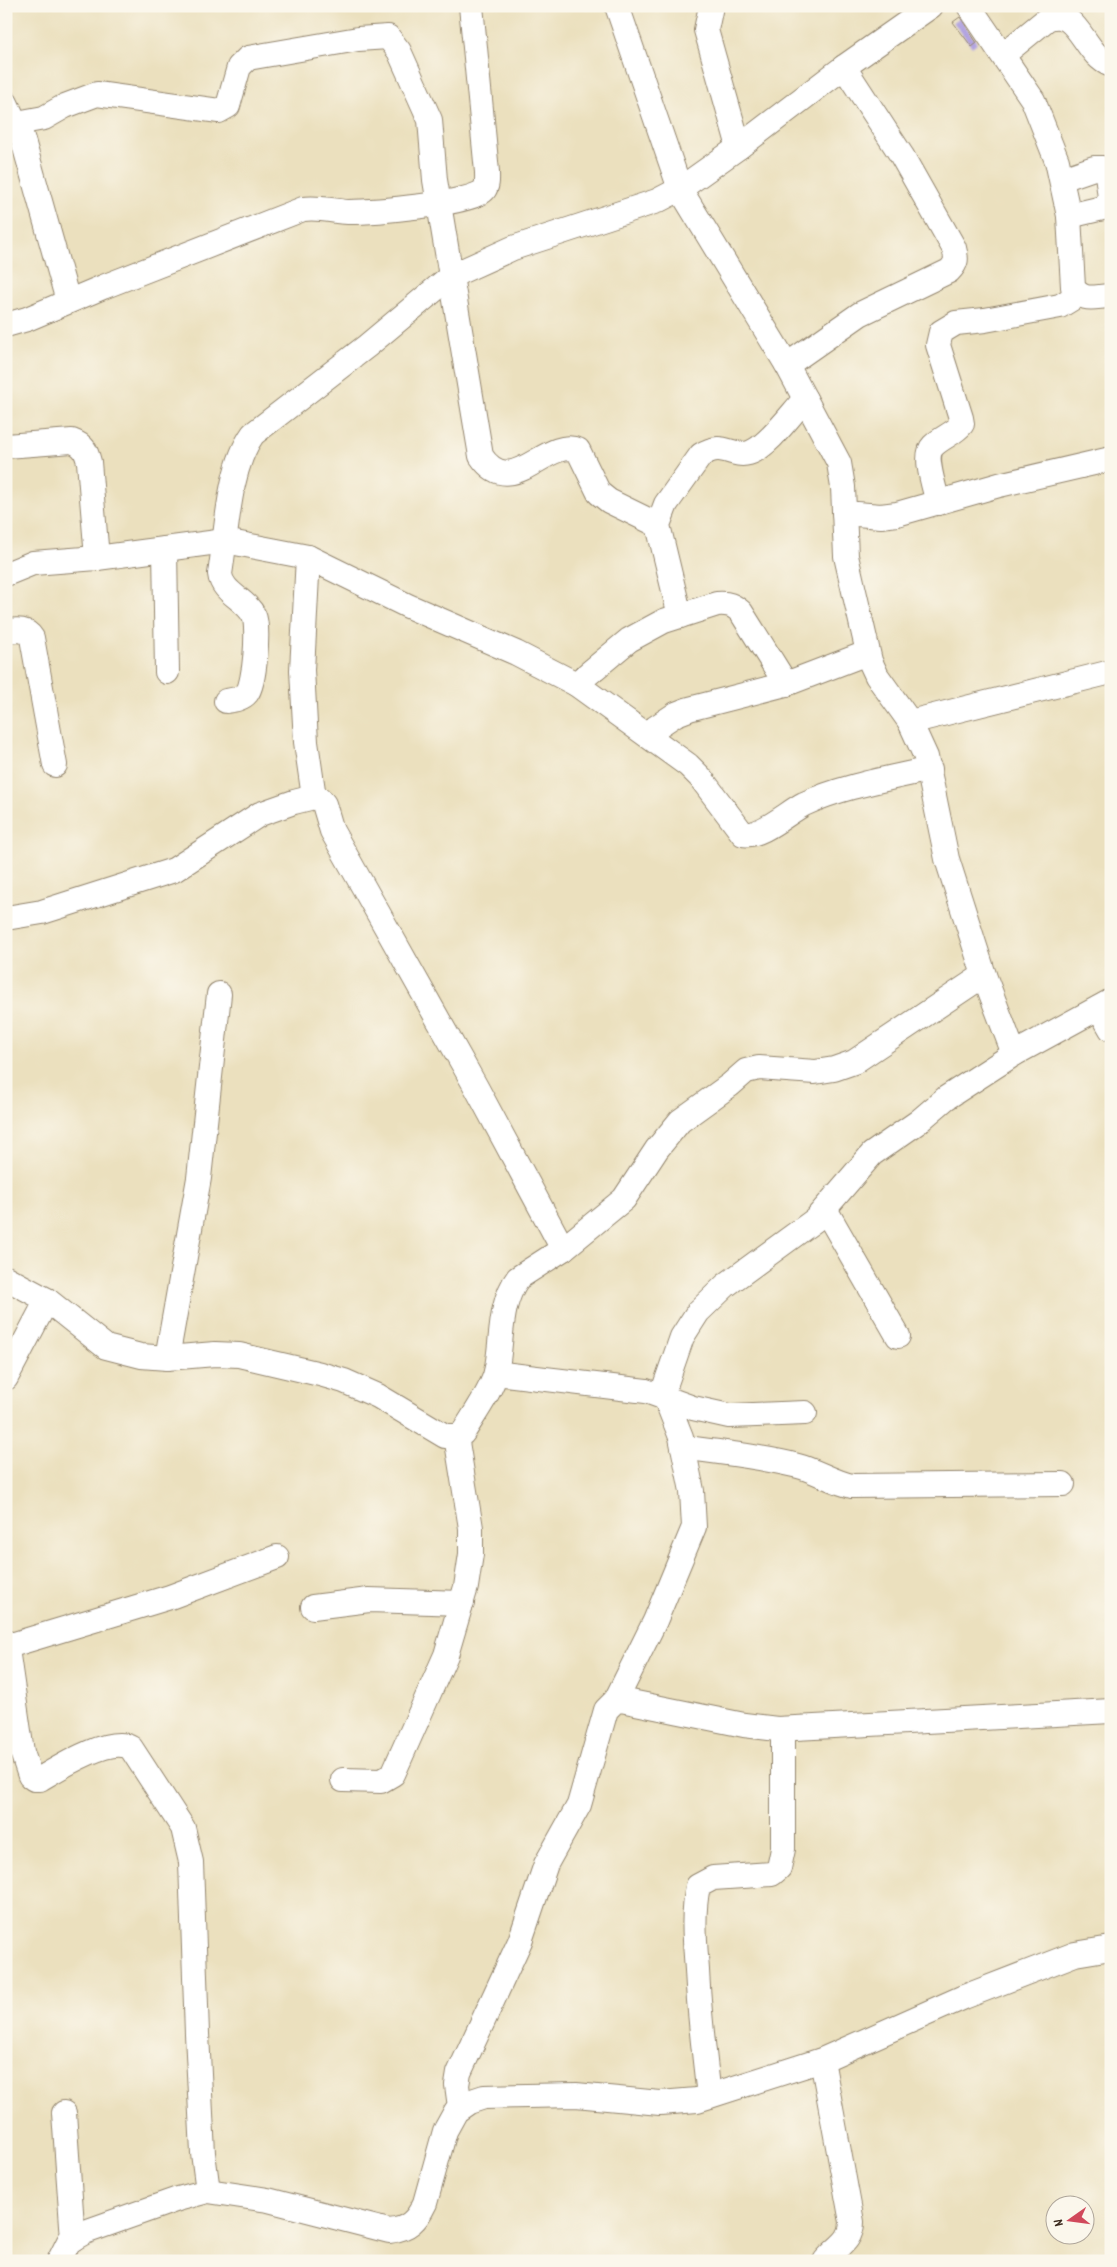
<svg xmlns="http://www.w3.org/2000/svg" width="1117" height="2267" font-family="Dekko,sans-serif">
  <rect width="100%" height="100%" fill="#fbf7ec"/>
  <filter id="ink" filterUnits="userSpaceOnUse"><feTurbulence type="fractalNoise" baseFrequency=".02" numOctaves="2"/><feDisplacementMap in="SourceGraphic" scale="10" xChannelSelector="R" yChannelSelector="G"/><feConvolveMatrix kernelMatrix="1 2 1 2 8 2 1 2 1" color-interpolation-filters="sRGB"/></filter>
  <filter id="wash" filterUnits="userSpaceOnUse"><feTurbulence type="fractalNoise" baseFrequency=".0096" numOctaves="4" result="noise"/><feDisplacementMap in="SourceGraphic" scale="20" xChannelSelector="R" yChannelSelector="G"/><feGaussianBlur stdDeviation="1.12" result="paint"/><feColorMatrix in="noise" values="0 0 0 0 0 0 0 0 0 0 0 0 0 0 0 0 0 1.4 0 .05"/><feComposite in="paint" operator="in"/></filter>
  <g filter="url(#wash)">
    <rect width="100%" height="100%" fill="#ebe0be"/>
    <g id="blocks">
      <polygon fill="#a999df" points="960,17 977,43 972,47 953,22"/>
    </g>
  </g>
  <g filter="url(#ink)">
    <use href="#blocks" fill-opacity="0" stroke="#93856e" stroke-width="1"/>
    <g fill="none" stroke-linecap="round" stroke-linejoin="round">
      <g stroke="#93856e" stroke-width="26">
        <g id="street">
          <polyline points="617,6 680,189 787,365 839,463 843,487 846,556 870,661 877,676 910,722 926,757 947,859 984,975 1014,1054"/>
          <polyline points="711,6 706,30 739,147"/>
          <path d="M969,6L1033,100L1057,161L1069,216L1073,287C1083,303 1095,296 1111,296"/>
          <path d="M1003,55L1047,19C1078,5 1083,55 1111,65"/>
          <polyline points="6,103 22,137 68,301"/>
          <path d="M17,123L44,118L65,106L97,94L219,111L228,106L239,67L248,58L358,39L388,37L399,51L430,120L435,180L481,456C512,502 545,437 578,450L599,493L609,501L658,525"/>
          <polyline points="1062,179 1094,168 1102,168 1107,174 1111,206"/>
          <polyline points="1069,216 1111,206"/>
          <path d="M6,325L27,319L103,287L303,209C320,207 332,211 348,212C370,212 473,204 484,190C488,185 487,178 487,172L471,6"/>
          <path d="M787,365L860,314L949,271C957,263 957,259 954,248L902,156L844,67"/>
          <path d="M6,446L72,441C83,445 86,450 89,462L97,558"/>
          <path d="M938,503C935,489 923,456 933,446C942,437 954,434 962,424L961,418L938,345L941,332L956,323L985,320L1060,306L1078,295"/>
          <polyline points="844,513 881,516 897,514 999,485 1111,459"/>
          <polyline points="165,549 167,672"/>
          <polyline points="308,557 302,670 306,742 314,797"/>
          <path d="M6,574L33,563L97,558L225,541L308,557L408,606L516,653L576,684L629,640L664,621L717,604C728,603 733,605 741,612L786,684"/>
          <path d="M680,616L658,525L666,504L701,455C724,440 730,458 749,453C767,448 792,413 805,399"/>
          <path d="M6,631C16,630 26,628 32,638L55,765"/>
          <path d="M576,684L688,765L700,777L743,834C760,838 788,812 804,804C843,786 888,779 930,769"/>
          <path d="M226,701C233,700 242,699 247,693C255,683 259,627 254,616C246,599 222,593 220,574C227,532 228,469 253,434L367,346L451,276L513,248L657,201L680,189L739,147L844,67L931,6"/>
          <polyline points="910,722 1111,672"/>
          <polyline points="646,734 676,714 689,709 786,684 867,653"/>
          <polyline points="6,918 42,912 174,870 260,814 294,802 314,797 320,799 324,804 332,831 476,1087 563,1249"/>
          <polyline points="1099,1008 1111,1029"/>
          <polyline points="825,1209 898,1336"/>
          <path d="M6,1278L47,1300L106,1347L141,1356L167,1358L215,1354L239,1355L320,1374L344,1381L378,1396L445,1436H456L463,1433C473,1416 492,1390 496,1372C503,1341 498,1305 518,1278L563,1249L624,1199L657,1149L680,1121L730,1085L746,1071L759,1068L815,1072L834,1069L854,1062L984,975"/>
          <polyline points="167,1358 199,1178 219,994"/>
          <polyline points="496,1373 646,1391 693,1408 729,1416 805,1413"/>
          <polyline points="6,1378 47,1300"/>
          <path d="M683,1447C721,1453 760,1456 798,1466C817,1471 833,1482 852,1486L1063,1484"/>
          <polyline points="313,1607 369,1600 462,1603"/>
          <path d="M6,1642L22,1752L30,1776L34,1779H40C59,1768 110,1735 131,1748L183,1828L191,1862L197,2034L203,2153L208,2191"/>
          <polyline points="8,1646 170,1597 277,1557"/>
          <polyline points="616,1700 655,1621 694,1527 692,1491 681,1437 666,1399 664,1389 682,1337 698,1312 726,1285 815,1220 872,1154 918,1122 946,1098 1014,1054 1111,1001"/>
          <polyline points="343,1780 381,1781 393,1774 446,1655 466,1587 471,1554 471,1528 456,1436"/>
          <path d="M822,2060L852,2222C852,2242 836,2247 825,2261"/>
          <path d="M709,2096C704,2054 699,2012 697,1970C695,1942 692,1914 698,1886L713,1878L772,1874L779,1868L783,1849V1729"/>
          <polyline points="460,2107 457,2085 459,2073 520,1941 546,1864 579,1805 606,1710 614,1702 621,1700 744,1725 777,1729 1111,1711"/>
          <polyline points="64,2113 73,2239"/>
          <path d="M59,2261L69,2241L85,2232L178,2199L208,2191L268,2200L389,2231C409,2229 417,2220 425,2203L445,2131L456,2111L469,2102L484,2097L576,2095L660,2103L697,2100L822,2060L964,1997L1075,1954L1111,1948"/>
        </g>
      </g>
      <use href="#street" stroke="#fff" stroke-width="24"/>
    </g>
  </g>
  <rect width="1117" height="2267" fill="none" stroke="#fbf7ec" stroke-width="25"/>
  <g transform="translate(1070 2220) rotate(256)"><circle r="24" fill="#fbf7ec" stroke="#aea59a"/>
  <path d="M0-4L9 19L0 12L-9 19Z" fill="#d1495b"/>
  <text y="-8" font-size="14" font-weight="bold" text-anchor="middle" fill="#3b2a1e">N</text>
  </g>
</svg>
